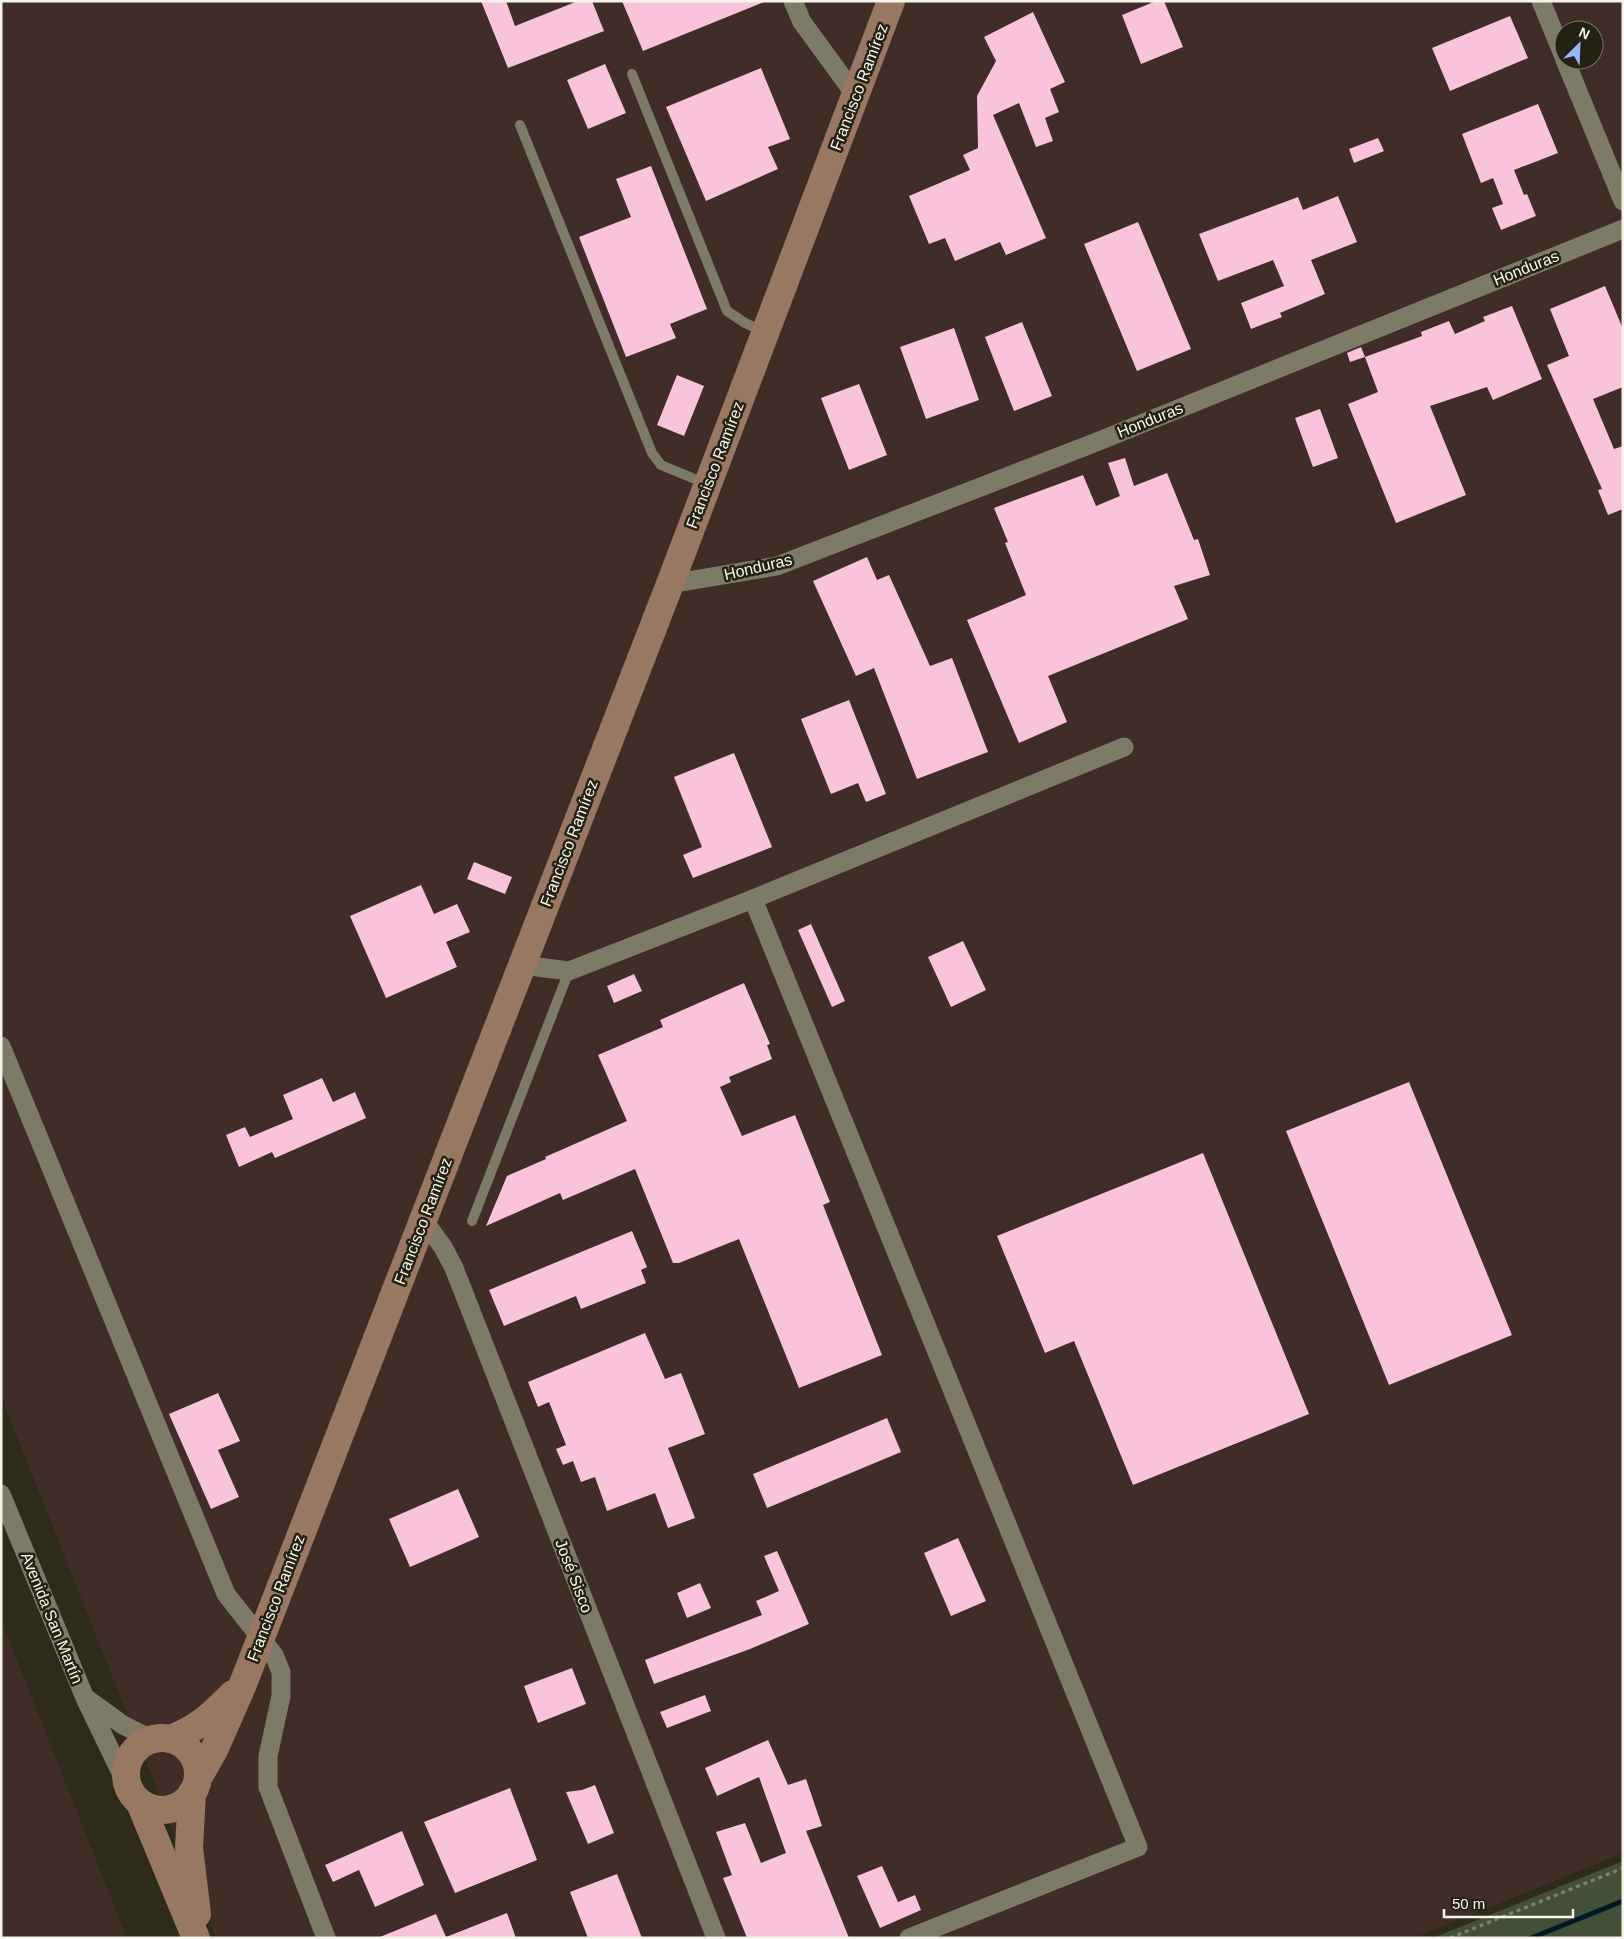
<svg xmlns="http://www.w3.org/2000/svg" width="1624" height="1939" font-family="Arial,sans-serif">
  <rect width="100%" height="100%" fill="#2e2b1c"/>
  <g fill="#402d28" fill-rule="evenodd">
    <path d="M1,1H1623V1853L1414,1938H216L1,1396ZM1564,30H1594V60H1564Z"/>
    <polygon points="1,1620 127,1938 1,1938"/>
  </g>
  <polygon fill="#435037" points="1623,1861 1623,1938 1433,1938"/>
  <g fill="none" stroke-linecap="round" stroke-linejoin="round">
    <polyline stroke="#001a23" stroke-width="5" points="1531,1938 1623,1901"/>
  </g>
  <g fill="#f9c4db">
    <polygon points="481,1 506,1 515,26 578,1 592,1 604,31 508,68"/>
    <polygon points="622,1 764,1 764,2 643,51"/>
    <polygon points="1156,1 1164,1 1183,47 1141,64 1122,15"/>
    <polygon points="1033,12 1065,82 1050,89 1059,112 1045,118 1053,141 1036,147 1019,103 993,115 1046,238 1006,255 1000,242 955,261 945,238 929,244 909,196 970,170 963,155 978,148 977,96 996,61 984,37"/>
    <polygon points="1510,16 1528,58 1450,91 1432,48"/>
    <polygon points="605,64 626,113 588,129 567,80"/>
    <polygon points="761,68 790,139 768,147 778,169 706,201 666,107"/>
    <polygon points="1538,104 1558,153 1514,170 1524,195 1527,194 1536,216 1501,230 1492,208 1503,204 1493,178 1481,183 1462,134"/>
    <polygon points="1378,138 1384,151 1354,163 1349,149"/>
    <polygon points="651,166 707,309 670,324 676,338 626,357 579,237 631,217 616,179"/>
    <polygon points="1338,196 1357,242 1311,260 1325,294 1280,313 1282,317 1251,329 1241,303 1284,286 1273,260 1218,281 1199,234 1298,197 1303,210"/>
    <polygon points="1138,222 1191,349 1137,371 1084,244"/>
    <polygon points="1605,286 1623,329 1623,387 1593,399 1614,449 1623,446 1623,509 1608,515 1598,490 1602,489 1547,365 1569,356 1550,309"/>
    <polygon points="1512,306 1542,379 1493,400 1487,387 1430,406 1466,495 1396,523 1348,404 1378,392 1365,357 1422,336 1421,332 1449,321 1455,334 1485,321 1483,317"/>
    <polygon points="1022,322 1052,396 1014,411 985,337"/>
    <polygon points="954,328 979,400 926,419 900,347"/>
    <polygon points="1361,347 1365,357 1350,362 1347,353"/>
    <polygon points="677,375 704,386 684,436 657,425"/>
    <polygon points="859,384 887,455 849,470 821,398"/>
    <polygon points="1320,409 1338,458 1313,467 1295,418"/>
    <polygon points="1125,458 1134,486 1167,473 1194,540 1198,539 1210,575 1174,586 1188,619 1048,676 1067,722 1019,743 967,620 1026,595 1005,543 1008,542 994,508 1083,475 1096,506 1120,496 1108,463"/>
    <polygon points="867,557 877,580 889,575 930,666 952,658 988,752 917,779 874,668 856,676 813,581"/>
    <polygon points="849,700 886,794 866,802 858,783 831,794 801,719"/>
    <polygon points="734,753 772,847 693,878 683,855 702,847 674,777"/>
    <polygon points="474,862 512,877 505,894 467,879"/>
    <polygon points="421,885 434,914 457,904 470,932 446,942 457,967 386,998 350,916"/>
    <polygon points="811,924 845,1001 832,1007 798,930"/>
    <polygon points="963,941 986,990 951,1007 928,957"/>
    <polygon points="634,974 642,991 614,1003 607,986"/>
    <polygon points="744,983 770,1044 767,1045 772,1059 729,1077 731,1082 720,1087 742,1136 795,1115 830,1202 823,1205 882,1355 799,1388 739,1239 679,1263 673,1263 635,1169 563,1200 560,1193 486,1226 507,1176 546,1159 545,1157 627,1121 598,1055 663,1027 660,1020"/>
    <polygon points="322,1078 333,1102 355,1092 366,1118 275,1158 272,1152 239,1167 226,1135 245,1127 250,1137 293,1119 283,1095"/>
    <polygon points="1409,1082 1512,1335 1389,1385 1286,1131"/>
    <polygon points="1203,1153 1309,1414 1133,1485 1074,1341 1045,1353 997,1236"/>
    <polygon points="632,1231 647,1267 641,1270 646,1283 581,1309 576,1296 504,1326 489,1290"/>
    <polygon points="645,1333 665,1379 681,1373 705,1434 668,1448 695,1518 668,1528 655,1493 607,1511 595,1477 581,1482 573,1461 563,1465 556,1449 566,1445 549,1402 538,1407 528,1382"/>
    <polygon points="218,1393 240,1441 218,1450 239,1497 211,1509 169,1414"/>
    <polygon points="887,1418 901,1452 767,1508 753,1474"/>
    <polygon points="458,1489 479,1537 410,1567 389,1519"/>
    <polygon points="958,1538 986,1601 951,1616 924,1553"/>
    <polygon points="777,1551 809,1624 750,1649 654,1684 645,1660 762,1615 756,1601 779,1591 764,1556"/>
    <polygon points="700,1583 711,1608 687,1618 677,1593"/>
    <polygon points="572,1668 586,1704 538,1723 524,1686"/>
    <polygon points="705,1695 711,1711 667,1728 660,1712"/>
    <polygon points="768,1740 788,1785 806,1779 822,1826 806,1831 849,1938 747,1938 723,1878 732,1875 716,1832 745,1823 761,1863 786,1853 759,1777 717,1796 705,1768"/>
    <polygon points="595,1785 614,1833 588,1844 566,1792 582,1790"/>
    <polygon points="510,1788 537,1860 455,1893 424,1822"/>
    <polygon points="402,1831 424,1885 375,1907 359,1870 333,1882 325,1865"/>
    <polygon points="882,1866 898,1902 915,1895 921,1910 880,1928 857,1876"/>
    <polygon points="617,1874 642,1938 588,1938 570,1892"/>
    <polygon points="507,1913 516,1938 380,1937 436,1914 446,1937"/>
  </g>
  <g fill="none" stroke-linecap="round" stroke-linejoin="round">
    <polyline stroke="#838073" stroke-width="3" stroke-dasharray="4 4" stroke-linecap="butt" points="1450,1938 1623,1868"/>
    <g stroke="#7d7a68" stroke-width="10">
      <polyline points="632,74 727,311 745,323 765,332"/>
      <polyline points="520,125 652,453 661,465 707,484"/>
      <polyline points="472,1221 569,971"/>
    </g>
    <g stroke="#7d7a68" stroke-width="19">
      <polyline points="793,1 802,22 856,96"/>
      <polyline points="1541,1 1564,57"/>
      <polyline points="1565,60 1623,201"/>
      <polyline points="670,584 777,566 1094,443 1623,229"/>
      <polyline points="753,899 1138,1847 909,1938"/>
      <polyline points="522,965 569,971 753,899 1124,747"/>
      <polyline points="1,1046 226,1594 274,1655 281,1672 281,1696 268,1756 268,1787 326,1938"/>
      <polyline points="423,1220 443,1247 454,1268 716,1938"/>
      <polyline points="1,1494 85,1698 126,1783"/>
      <polyline points="87,1699 123,1725 151,1739"/>
    </g>
    <g stroke="#987862" stroke-width="28">
      <circle cx="162" cy="1774" r="36"/>
      <path d="M171,1739C200,1727 212,1715 233,1694"/>
      <polyline points="198,1778 214,1750 243,1684 670,584 891,1"/>
      <polyline points="192,1793 189,1848 197,1914"/>
      <polyline points="140,1803 196,1938"/>
    </g>
  </g>
  <g text-anchor="middle" dominant-baseline="central" stroke-width="5" stroke-linejoin="round" paint-order="stroke">
    <g font-size="16" fill="#f7f5eb" stroke="#242213">
      <text transform="translate(859 87) rotate(-69)">Francisco Ramírez</text>
      <text transform="translate(1526 268) rotate(-22)">Honduras</text>
      <text transform="translate(1150 420) rotate(-22)">Honduras</text>
      <text transform="translate(715 465) rotate(-69)">Francisco Ramírez</text>
      <text transform="translate(758 567) rotate(-13)">Honduras</text>
      <text transform="translate(569 843) rotate(-69)">Francisco Ramírez</text>
      <text transform="translate(423 1221) rotate(-69)">Francisco Ramírez</text>
      <text transform="translate(574 1576) rotate(69)">José Sisco</text>
      <text transform="translate(276 1598) rotate(-69)">Francisco Ramírez</text>
      <text transform="translate(52 1618) rotate(68)">Avenida San Martín</text>
    </g>
  </g>
  <rect width="1624" height="1939" fill="none" stroke="#f7f5eb" stroke-width="5"/>
  <g transform="translate(1579 45) rotate(24)"><circle r="24" fill="#242213" stroke="#787669"/>
  <path d="M0-4L9 19L0 12L-9 19Z" fill="#96b6fd"/>
  <text y="-8" font-size="14" font-weight="bold" text-anchor="middle" fill="#f7f5eb">N</text>
  </g>
  <path d="M1444 1909v8h129v-8" fill="none" stroke="#f7f5eb" stroke-width="2.5"/>
  <text x="1452" y="1909" font-size="15" fill="#f7f5eb" stroke="#242213" stroke-width="4" paint-order="stroke">50 m</text>
</svg>
